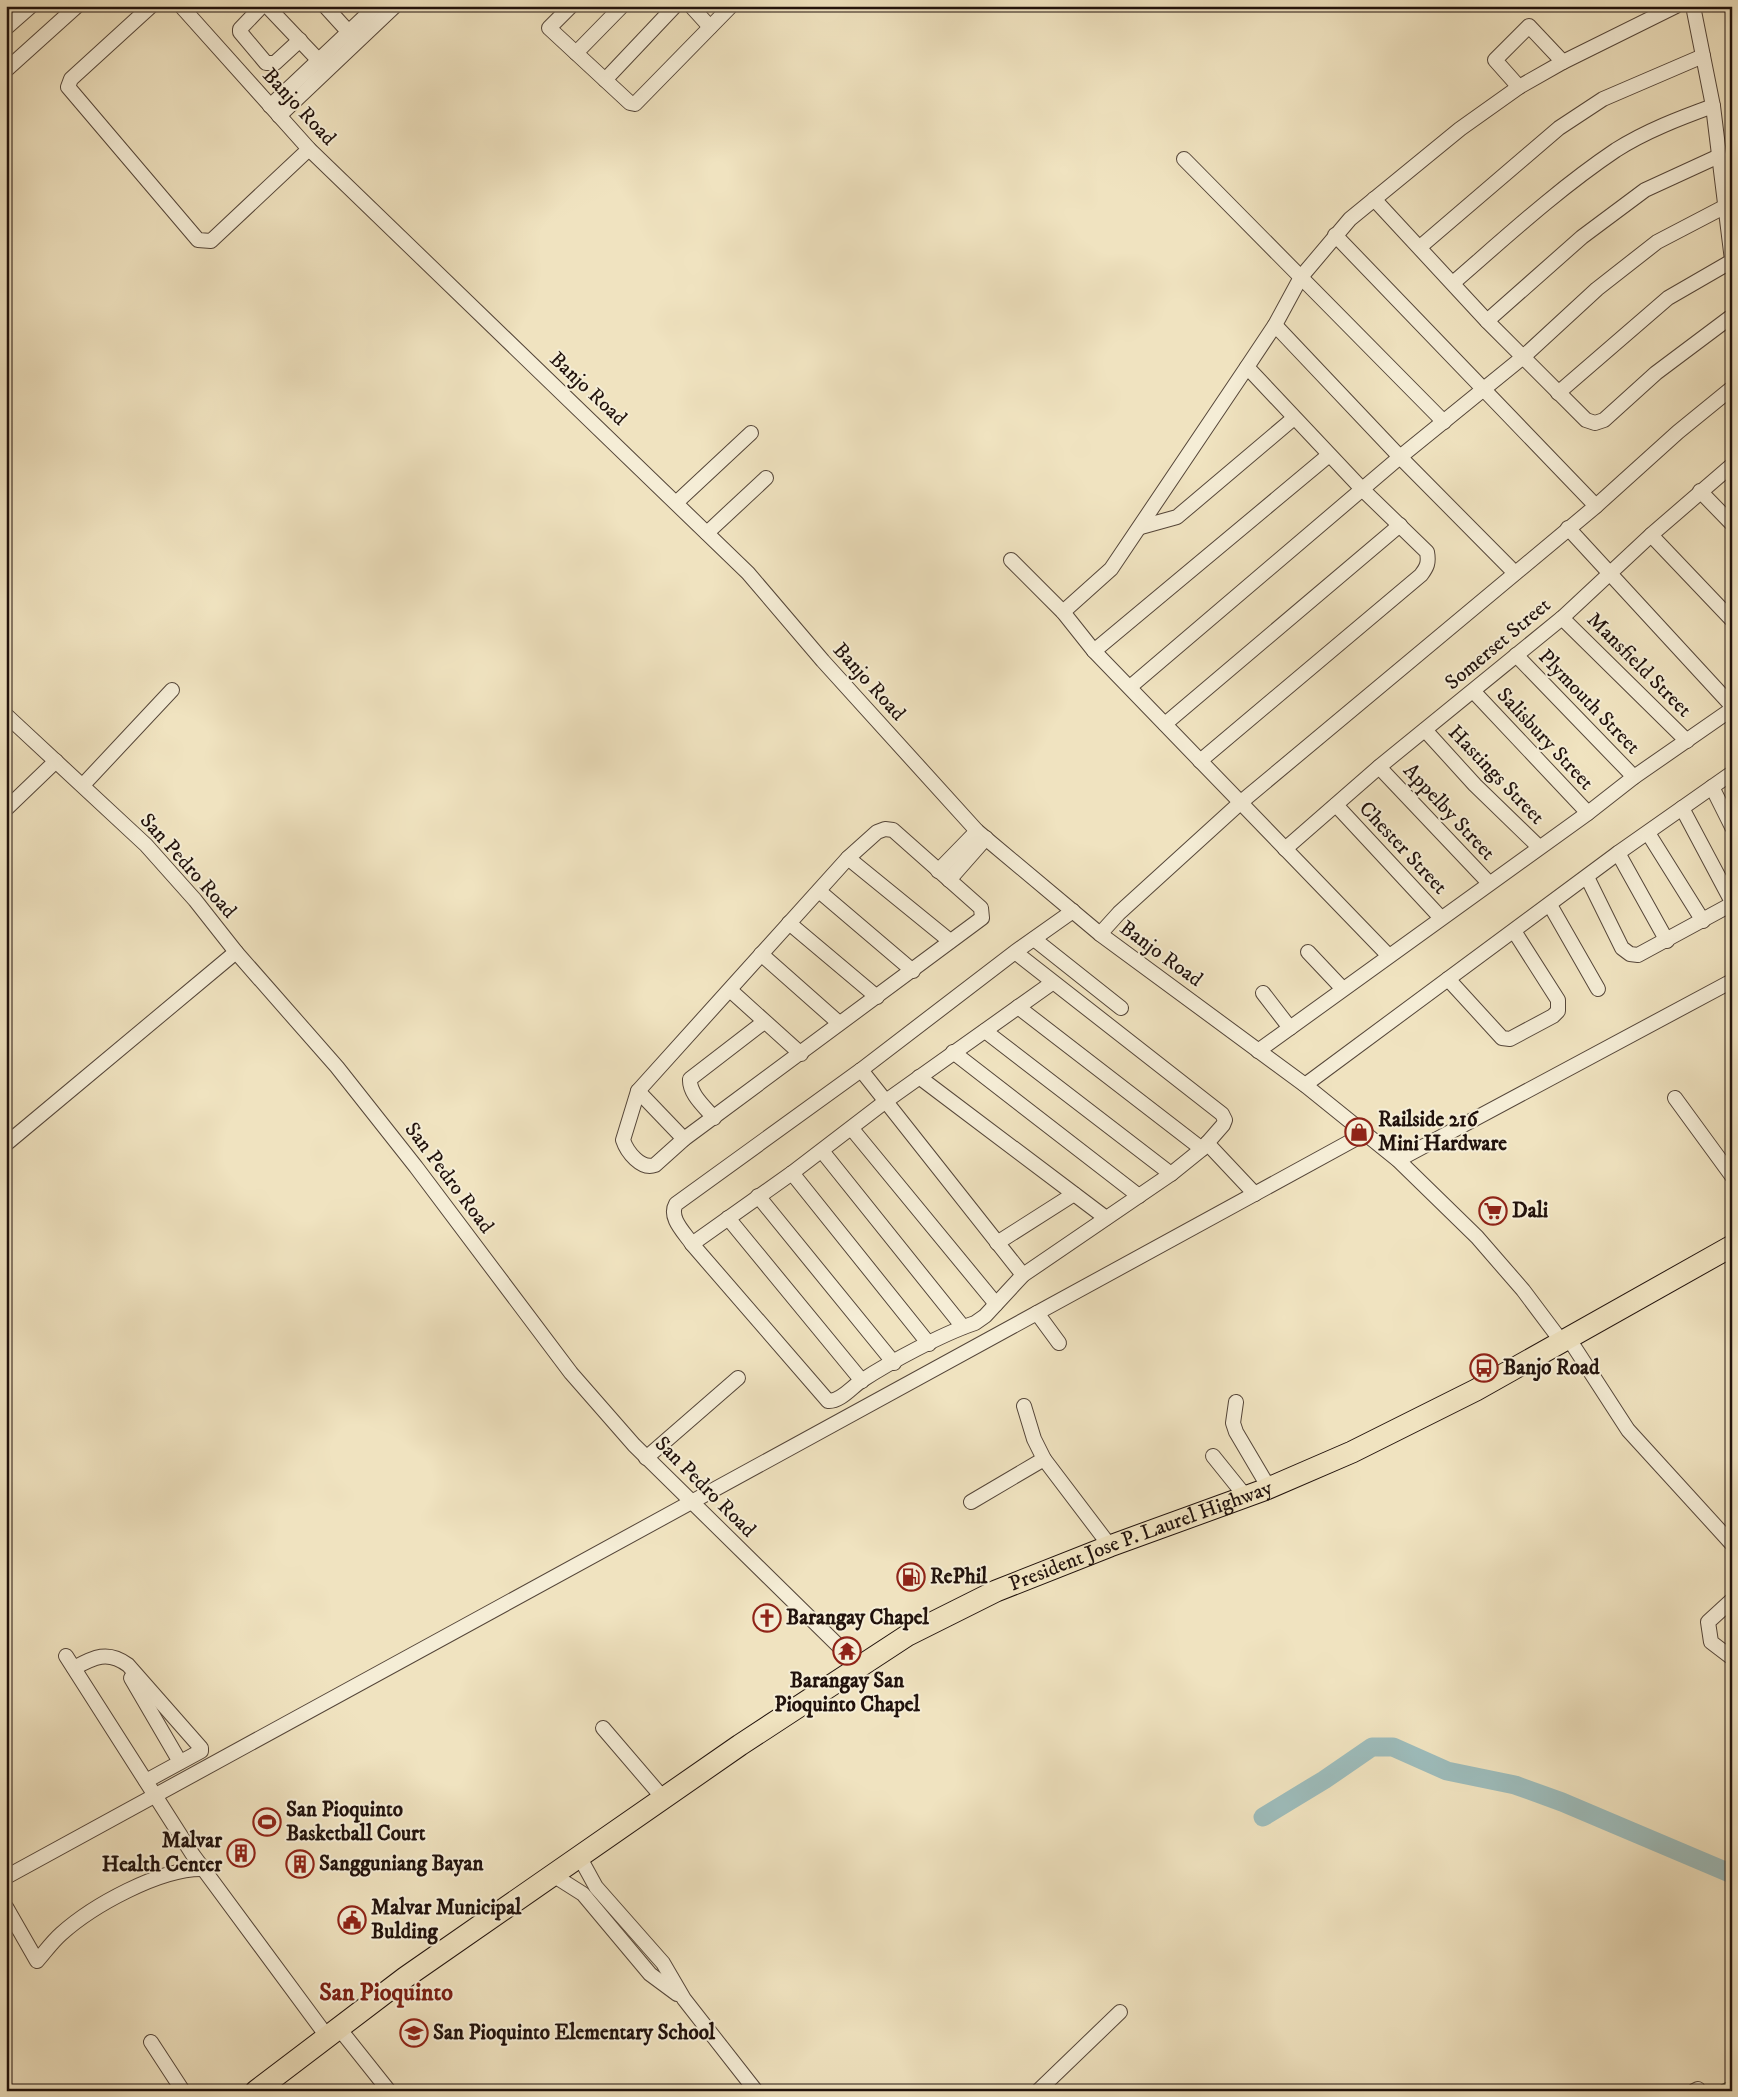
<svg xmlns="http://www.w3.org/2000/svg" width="1738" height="2097" font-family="'IM FELL DW Pica',serif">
  <rect width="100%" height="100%" fill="#f0e3c0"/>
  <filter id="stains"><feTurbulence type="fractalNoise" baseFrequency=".004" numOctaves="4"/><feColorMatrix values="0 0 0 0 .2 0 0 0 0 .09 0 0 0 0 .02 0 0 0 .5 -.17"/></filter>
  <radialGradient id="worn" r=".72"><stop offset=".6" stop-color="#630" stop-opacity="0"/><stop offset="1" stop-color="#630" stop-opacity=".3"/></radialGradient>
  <polygon fill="#b8c493" stroke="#6c6b50" points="1732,2079 1732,2091 1710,2091"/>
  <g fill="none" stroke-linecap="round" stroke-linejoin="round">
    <polyline stroke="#9dbcbb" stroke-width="19" points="1263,1817 1324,1780 1372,1747 1393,1747 1447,1771 1515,1785 1562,1802 1732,1874"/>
    <g stroke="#554639" stroke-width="16">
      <g id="minor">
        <polyline points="151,6 71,79 68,87 198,240 211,241 309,149"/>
        <polyline points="181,6 309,149 748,573 823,661 977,831 1100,934 1305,1085 1398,1160 1477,1237 1523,1290 1562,1342"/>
        <polyline points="262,6 240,29 240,32 266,63 275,63 300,40"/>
        <polyline points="267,6 325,67"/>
        <polyline points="325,6 355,39"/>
        <polyline points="571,6 549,28 630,103 635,104 731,6"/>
        <polyline points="691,6 710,27"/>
        <polyline points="1693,6 1713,106 1732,260"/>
        <polyline points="6,28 31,6"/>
        <polyline points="576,53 622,6"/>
        <polyline points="6,70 77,6"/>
        <polyline points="605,80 675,6"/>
        <polyline points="1519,87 1495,60 1529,26 1563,62"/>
        <polyline points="270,106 376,6"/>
        <polyline points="279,116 395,6"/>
        <polyline points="1184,159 1444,422"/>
        <polyline points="1374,199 1487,321 1586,420 1595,423 1604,420 1656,373 1732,316"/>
        <polyline points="1335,235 1596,506"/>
        <polyline points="1420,247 1559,128 1603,99 1703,56"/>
        <path d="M1453,283C1506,237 1558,189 1616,150C1646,131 1680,118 1713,106"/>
        <polyline points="1487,321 1582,237 1645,190 1719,156"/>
        <polyline points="1275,325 1400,457 1515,573"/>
        <polyline points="1558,393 1668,298 1732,261"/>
        <polyline points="1700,491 1732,524"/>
        <polyline points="677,502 751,433"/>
        <polyline points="1141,527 1177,517 1294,418"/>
        <polyline points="1568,528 1732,706"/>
        <polyline points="707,533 766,478"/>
        <polyline points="1651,535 1732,620"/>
        <polyline points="1011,560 1063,612 1094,651 1388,955"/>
        <polyline points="1063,612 1111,569 1247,367 1275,325 1301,277 1350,219 1460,129 1519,87 1563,62 1676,6"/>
        <polyline points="1562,618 1687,741"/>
        <polyline points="1094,651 1329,455"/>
        <polyline points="1516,655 1634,777"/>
        <polyline points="1130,687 1400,457 1522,358 1597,289 1657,242 1724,207"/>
        <polyline points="1474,692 1588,813"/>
        <polyline points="6,715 146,845 195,900 236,952 337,1067 416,1167 571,1373 634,1445 859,1666"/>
        <polyline points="1165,724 1400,525"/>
        <polyline points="1425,730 1475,785 1539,847"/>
        <path d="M1200,761L1421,575C1427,567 1429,563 1427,552L1362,489L1247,367"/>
        <polyline points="1379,767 1489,883"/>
        <polyline points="83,785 172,690"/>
        <polyline points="1712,787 1732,827"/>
        <polyline points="1336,805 1441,918"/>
        <polyline points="1682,808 1732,902"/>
        <polyline points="6,809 56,761"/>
        <path d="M885,829L893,830L981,908L982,918L684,1139L655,1165C641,1170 627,1152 623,1140L638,1091L848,858L877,832Z"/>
        <polyline points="1648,833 1703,921"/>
        <polyline points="1285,849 1379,767 1562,618 1651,535 1732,465"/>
        <polyline points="1618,853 1667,941"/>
        <polyline points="848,858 950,941"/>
        <polyline points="938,871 977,831"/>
        <polyline points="1587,877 1622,948 1630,954 1638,955 1732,904"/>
        <polyline points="949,880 986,838"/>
        <polyline points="819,891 913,971"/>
        <polyline points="1550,905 1598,989"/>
        <polyline points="789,923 877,997"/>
        <polyline points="1100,934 1119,913 1240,803 1596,506 1678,432 1732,388"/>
        <polyline points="1034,939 1121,1008"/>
        <path d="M1015,952L1222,1114L1225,1120L1223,1125L1202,1149L1171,1174L1023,1275L985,1316L975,1323C942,1334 890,1362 861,1381C852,1387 840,1402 828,1401L692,1244C685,1233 668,1218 676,1204L861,1070L1015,952L1073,911"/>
        <polyline points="1308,952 1342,988"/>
        <polyline points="761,954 839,1023"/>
        <polyline points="1448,979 1502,1038 1510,1039 1553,1016 1558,1011 1558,1000 1514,931"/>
        <polyline points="730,990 801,1054"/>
        <polyline points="1263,993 1290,1028"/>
        <polyline points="1018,1007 1202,1149"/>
        <polyline points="985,1031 1171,1174"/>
        <polyline points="1258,1051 1588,813 1634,777 1732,709"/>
        <polyline points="953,1052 1139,1196"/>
        <polyline points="861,1070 1023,1275"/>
        <polyline points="919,1077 1106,1218"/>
        <polyline points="1305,1085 1618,853 1732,773"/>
        <polyline points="638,1091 684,1139"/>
        <polyline points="1675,1098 1732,1176"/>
        <path d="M714,1118C705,1107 689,1094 690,1079L764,1022"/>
        <polyline points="852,1129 996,1304"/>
        <polyline points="1207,1143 1255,1194"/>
        <polyline points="6,1144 236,952"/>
        <polyline points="822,1151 963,1327"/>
        <polyline points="1398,1160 1732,981"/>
        <polyline points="792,1173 929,1344"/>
        <polyline points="758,1196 894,1363"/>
        <polyline points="728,1218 862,1381"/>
        <polyline points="997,1243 1074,1194"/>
        <polyline points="692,1244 792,1173 886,1101 1052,983"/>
        <polyline points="1037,1313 1059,1343"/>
        <polyline points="1569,1339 1628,1430 1732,1544"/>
        <polyline points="1236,1402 1233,1423 1236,1432 1269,1488"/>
        <polyline points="1024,1406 1034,1439 1044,1459 1110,1546"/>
        <polyline points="1213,1456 1246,1497"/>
        <polyline points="646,1458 738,1378"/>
        <polyline points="971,1502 1044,1459"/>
        <polyline points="1732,1600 1708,1622 1711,1642 1732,1658"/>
        <polyline points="66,1656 193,1855 326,2035"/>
        <path d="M74,1668C94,1657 108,1650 128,1665L201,1748V1751L146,1781"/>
        <polyline points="131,1678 180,1762"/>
        <polyline points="603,1728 663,1798"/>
        <polyline points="579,1856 596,1887 663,1963 684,1999 756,2091"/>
        <polyline points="553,1875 583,1894 650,1974 677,1994"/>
        <polyline points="6,1877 1366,1133"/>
        <path d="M6,1907L37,1961C45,1952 52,1942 61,1934C92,1906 160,1868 203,1869"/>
        <polyline points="338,2027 389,2091"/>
        <polyline points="151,2042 183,2091"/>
        <polyline points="1038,2091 1120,2012"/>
        <polyline points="1694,2091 1698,2089"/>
      </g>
    </g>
    <g stroke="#21120c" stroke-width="23">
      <g id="highway">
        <path id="s1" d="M256,2091L406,1977L740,1745L908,1635L996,1591L1110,1546L1264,1490L1352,1452L1476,1390L1732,1246"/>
      </g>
    </g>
    <use href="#minor" stroke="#f5edd6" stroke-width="14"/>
    <use href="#highway" stroke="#f0e3c0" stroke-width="21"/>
  </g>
  <defs>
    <g id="shop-ring" transform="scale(1.4375)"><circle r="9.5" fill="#f5edd6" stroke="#8f2418" stroke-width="1.5"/><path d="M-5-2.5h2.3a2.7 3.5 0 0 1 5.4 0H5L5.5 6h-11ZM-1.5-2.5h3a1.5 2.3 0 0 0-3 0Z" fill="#8f2418"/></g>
    <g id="supermarket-ring" transform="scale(1.4375)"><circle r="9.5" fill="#f5edd6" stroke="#8f2418" stroke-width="1.5"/><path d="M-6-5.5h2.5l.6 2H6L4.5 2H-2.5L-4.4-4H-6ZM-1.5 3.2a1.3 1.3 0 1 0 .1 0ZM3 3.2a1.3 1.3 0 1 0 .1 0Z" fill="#8f2418"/></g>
    <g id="bus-ring" transform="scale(1.4375)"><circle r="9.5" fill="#f5edd6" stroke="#8f2418" stroke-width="1.5"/><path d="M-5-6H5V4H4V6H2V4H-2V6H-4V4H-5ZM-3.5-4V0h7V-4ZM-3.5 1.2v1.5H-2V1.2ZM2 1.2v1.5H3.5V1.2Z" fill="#8f2418"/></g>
    <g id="fuel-ring" transform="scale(1.4375)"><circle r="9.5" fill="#f5edd6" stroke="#8f2418" stroke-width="1.5"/><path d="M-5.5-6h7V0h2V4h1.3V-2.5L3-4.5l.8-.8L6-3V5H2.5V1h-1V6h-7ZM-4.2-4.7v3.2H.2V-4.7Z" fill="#8f2418"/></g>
    <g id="church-ring" transform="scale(1.4375)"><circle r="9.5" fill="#f5edd6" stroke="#8f2418" stroke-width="1.5"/><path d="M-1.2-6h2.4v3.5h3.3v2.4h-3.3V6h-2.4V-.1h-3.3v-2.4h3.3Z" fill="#8f2418"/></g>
    <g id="temple-ring" transform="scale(1.4375)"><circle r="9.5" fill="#f5edd6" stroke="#8f2418" stroke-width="1.5"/><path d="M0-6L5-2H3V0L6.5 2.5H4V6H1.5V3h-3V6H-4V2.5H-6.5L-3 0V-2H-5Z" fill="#8f2418"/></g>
    <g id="stadium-ring" transform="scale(1.4375)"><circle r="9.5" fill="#f5edd6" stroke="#8f2418" stroke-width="1.5"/><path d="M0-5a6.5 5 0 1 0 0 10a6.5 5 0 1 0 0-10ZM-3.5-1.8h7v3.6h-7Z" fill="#8f2418"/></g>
    <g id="building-ring" transform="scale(1.4375)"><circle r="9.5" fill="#f5edd6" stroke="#8f2418" stroke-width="1.5"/><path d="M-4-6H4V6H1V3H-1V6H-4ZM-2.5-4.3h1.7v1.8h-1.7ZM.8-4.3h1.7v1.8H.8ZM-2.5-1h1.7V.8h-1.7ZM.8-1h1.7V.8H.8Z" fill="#8f2418"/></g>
    <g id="civic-ring" transform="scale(1.4375)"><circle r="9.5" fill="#f5edd6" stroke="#8f2418" stroke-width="1.5"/><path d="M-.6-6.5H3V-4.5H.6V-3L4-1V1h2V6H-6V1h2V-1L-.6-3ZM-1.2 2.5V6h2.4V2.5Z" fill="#8f2418"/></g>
    <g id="school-ring" transform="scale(1.4375)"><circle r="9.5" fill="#f5edd6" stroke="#8f2418" stroke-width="1.5"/><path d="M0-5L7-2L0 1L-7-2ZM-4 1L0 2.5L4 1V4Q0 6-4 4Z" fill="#8f2418"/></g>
  </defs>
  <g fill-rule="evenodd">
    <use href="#shop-ring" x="1359" y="1132"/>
    <use href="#supermarket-ring" x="1493" y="1211"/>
    <use href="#bus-ring" x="1484" y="1368"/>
    <use href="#fuel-ring" x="911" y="1577"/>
    <use href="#church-ring" x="767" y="1618"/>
    <use href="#temple-ring" x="847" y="1651"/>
    <use href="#stadium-ring" x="267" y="1822"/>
    <use href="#building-ring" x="241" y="1853"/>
    <use href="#building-ring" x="300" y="1864"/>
    <use href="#civic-ring" x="352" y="1920"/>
    <use href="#school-ring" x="414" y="2033"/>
  </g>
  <g text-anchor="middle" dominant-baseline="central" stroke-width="4" stroke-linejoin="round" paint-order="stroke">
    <g font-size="21" fill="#21120c" stroke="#f5edd6">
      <text transform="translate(299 107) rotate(47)">Banjo Road</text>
      <text transform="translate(588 389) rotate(43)">Banjo Road</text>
      <text transform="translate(1498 644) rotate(-40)">Somerset Street</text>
      <text transform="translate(1639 665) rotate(45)">Mansfield Street</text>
      <text transform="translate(869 682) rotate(48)">Banjo Road</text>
      <text transform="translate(1589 702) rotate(46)">Plymouth Street</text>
      <text transform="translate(1545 739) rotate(47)">Salisbury Street</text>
      <text transform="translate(1496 775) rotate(46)">Hastings Street</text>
      <text transform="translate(1449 812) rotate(47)">Appelby Street</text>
      <text transform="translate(1403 848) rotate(47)">Chester Street</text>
      <text transform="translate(188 866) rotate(48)">San Pedro Road</text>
      <text transform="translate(1161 954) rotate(36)">Banjo Road</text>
      <text transform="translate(449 1178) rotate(53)">San Pedro Road</text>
      <text transform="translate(705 1487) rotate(45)">San Pedro Road</text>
      <text stroke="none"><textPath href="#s1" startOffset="1049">President Jose P. Laurel Highway</textPath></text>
    </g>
    <g font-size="21" font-weight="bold" fill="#21120c" stroke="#f5edd6" text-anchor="start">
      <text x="1378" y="1120">Railside 216<tspan x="1378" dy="24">Mini Hardware</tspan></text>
      <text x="1512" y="1211">Dali</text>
      <text x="1503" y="1368">Banjo Road</text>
      <text x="930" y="1577">RePhil</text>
      <text x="786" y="1618">Barangay Chapel</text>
      <text x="847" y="1681" text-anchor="middle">Barangay San<tspan x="847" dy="24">Pioquinto Chapel</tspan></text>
      <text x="286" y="1810">San Pioquinto<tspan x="286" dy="24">Basketball Court</tspan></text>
      <text x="222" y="1841" text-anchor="end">Malvar<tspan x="222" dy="24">Health Center</tspan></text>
      <text x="319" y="1864">Sangguniang Bayan</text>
      <text x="371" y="1908">Malvar Municipal<tspan x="371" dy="24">Bulding</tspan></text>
      <text x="433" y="2033">San Pioquinto Elementary School</text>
    </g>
    <g font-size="24" font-weight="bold" fill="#7a1f14" stroke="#f5edd6">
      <text x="386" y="1993">San Pioquinto</text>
    </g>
  </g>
  <rect width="1738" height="2097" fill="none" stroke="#f0e3c0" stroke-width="25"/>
  <rect x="8" y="8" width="1723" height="2082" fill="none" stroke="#21120c" stroke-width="2.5"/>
  <rect x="12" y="12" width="1713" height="2072" fill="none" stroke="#21120c"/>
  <rect width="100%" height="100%" filter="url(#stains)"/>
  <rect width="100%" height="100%" fill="url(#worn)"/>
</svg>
